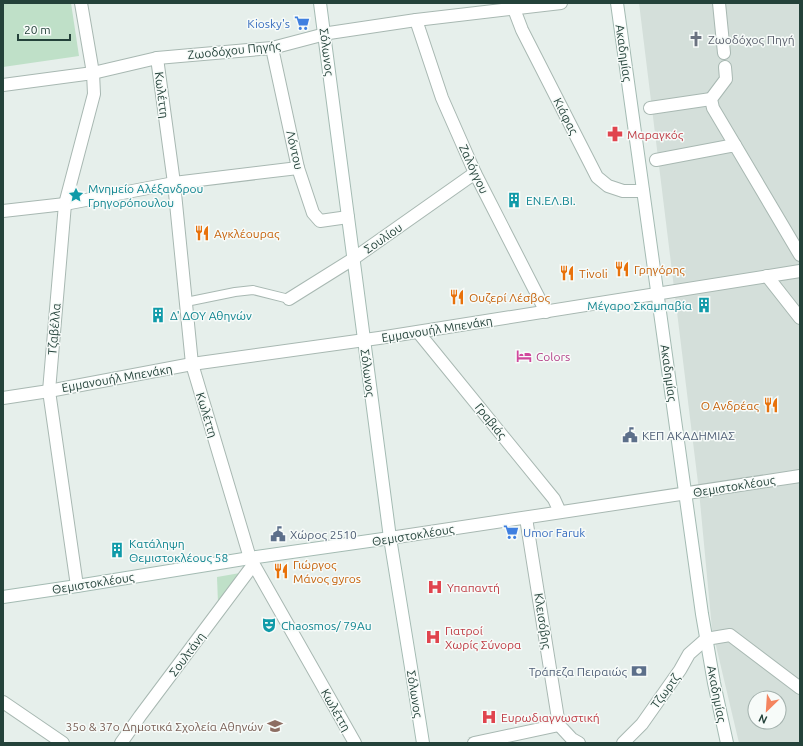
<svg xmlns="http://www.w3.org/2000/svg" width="803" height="746" font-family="Ubuntu,sans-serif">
  <rect width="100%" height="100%" fill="#e6efeb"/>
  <path fill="#d4dfda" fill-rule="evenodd" d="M639,3H800V743H739L712,629L699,491ZM755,698H779V722H755Z"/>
  <g fill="#bfe0c8">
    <polygon points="3,3 71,3 79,56 3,67"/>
    <polygon points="240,573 218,603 217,577"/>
  </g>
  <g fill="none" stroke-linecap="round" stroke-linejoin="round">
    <g stroke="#a8b8b2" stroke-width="10">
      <polyline id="lane" points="186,302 235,292 253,290 289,299"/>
    </g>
    <g stroke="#a8b8b2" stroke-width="14">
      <g id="street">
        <polyline points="719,3 724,53"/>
        <polyline points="514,9 522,30 597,177 608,186 623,191 643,191"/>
        <polyline points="416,20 442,98 475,173 546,312"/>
        <polyline points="272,48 298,168 313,213 320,221 348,217"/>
        <polyline points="157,58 174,183 192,364 250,558 355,743"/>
        <polyline points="725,67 726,79 711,99 713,108 735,145"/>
        <polyline points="3,85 93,73 157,58 272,48 329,33 416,20 561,3"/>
        <polyline points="650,108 711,99"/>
        <polyline points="656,160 735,145 800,255"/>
        <polyline points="3,211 65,204 174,183 298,168"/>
        <polyline points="767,276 800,318"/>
        <polyline points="289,299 353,259 475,173"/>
        <polyline points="418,332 554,499 560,512"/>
        <polyline points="3,398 49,391 192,364 379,338 800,271"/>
        <polyline points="526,518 559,725"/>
        <polyline points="390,538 800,476"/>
        <polyline points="77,586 49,391 65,204 94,94 93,73 81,3"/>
        <polyline points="3,702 63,743"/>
        <polyline points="559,725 572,739 579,743"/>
        <polyline points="121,743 140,716 253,565"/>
        <polyline points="474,743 559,725"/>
        <polyline points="623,743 642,724 680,670 689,654 706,639 730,635 800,688"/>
      </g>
    </g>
    <g stroke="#a4bbb3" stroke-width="14">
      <g id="secondary">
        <polyline points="320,3 390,538 414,686 423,743"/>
        <polyline points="617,3 702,614 714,683 727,743"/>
        <polyline points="3,597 77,586 250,558 390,538"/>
      </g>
    </g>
    <use href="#lane" stroke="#fff" stroke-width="8"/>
    <use href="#street" stroke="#fff" stroke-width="12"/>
    <use href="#secondary" stroke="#fff" stroke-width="12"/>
  </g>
  <defs>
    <g id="supermarket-bare" transform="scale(1.2)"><path d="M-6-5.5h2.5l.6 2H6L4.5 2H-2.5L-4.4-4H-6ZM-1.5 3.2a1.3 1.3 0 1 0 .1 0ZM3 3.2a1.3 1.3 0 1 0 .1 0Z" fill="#3f7fe0" stroke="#f7fbf9" stroke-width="2.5" paint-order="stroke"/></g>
    <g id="church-bare" transform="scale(1.2)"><path d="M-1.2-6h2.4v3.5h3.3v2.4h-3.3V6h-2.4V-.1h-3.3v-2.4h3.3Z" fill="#6b7280" stroke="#f7fbf9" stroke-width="2.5" paint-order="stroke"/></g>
    <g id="pharmacy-bare" transform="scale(1.2)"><path d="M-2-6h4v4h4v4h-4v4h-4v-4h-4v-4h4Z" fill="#e0444e" stroke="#f7fbf9" stroke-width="2.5" paint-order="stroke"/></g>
    <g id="sight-bare" transform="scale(1.2)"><path d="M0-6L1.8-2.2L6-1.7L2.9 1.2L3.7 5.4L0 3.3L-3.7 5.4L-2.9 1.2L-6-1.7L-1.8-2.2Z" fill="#0f9aa8" stroke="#f7fbf9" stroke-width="2.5" paint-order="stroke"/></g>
    <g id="building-bare" transform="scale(1.2)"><path d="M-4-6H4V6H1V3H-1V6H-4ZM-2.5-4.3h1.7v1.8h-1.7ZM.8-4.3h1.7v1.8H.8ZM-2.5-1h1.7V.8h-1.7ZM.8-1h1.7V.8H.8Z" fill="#0f9aa8" stroke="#f7fbf9" stroke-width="2.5" paint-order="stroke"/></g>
    <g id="restaurant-bare" transform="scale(1.2)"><path d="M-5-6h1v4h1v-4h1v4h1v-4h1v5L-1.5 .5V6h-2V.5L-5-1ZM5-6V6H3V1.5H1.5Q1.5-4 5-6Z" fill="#e8710a" stroke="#f7fbf9" stroke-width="2.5" paint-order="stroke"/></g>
    <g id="hotel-bare" transform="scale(1.2)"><path d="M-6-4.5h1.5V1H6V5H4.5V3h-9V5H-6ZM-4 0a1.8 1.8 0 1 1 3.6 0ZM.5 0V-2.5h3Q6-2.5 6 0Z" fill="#d1479c" stroke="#f7fbf9" stroke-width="2.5" paint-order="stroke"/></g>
    <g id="civic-bare" transform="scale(1.2)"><path d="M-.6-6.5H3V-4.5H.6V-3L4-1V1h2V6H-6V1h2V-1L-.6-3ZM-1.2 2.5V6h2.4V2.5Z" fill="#5c6f8a" stroke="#f7fbf9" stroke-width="2.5" paint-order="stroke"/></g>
    <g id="hospital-bare" transform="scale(1.2)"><path d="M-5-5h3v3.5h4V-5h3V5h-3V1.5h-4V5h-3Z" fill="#e0444e" stroke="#f7fbf9" stroke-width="2.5" paint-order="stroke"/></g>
    <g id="theatre-bare" transform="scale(1.2)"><path d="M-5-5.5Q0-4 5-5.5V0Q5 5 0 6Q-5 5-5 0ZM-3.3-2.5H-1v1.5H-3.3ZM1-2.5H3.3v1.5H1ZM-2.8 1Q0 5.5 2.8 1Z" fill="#0f9aa8" stroke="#f7fbf9" stroke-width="2.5" paint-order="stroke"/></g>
    <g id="bank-bare" transform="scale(1.2)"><path d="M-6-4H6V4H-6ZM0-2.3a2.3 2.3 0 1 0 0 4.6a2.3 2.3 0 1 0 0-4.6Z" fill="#5c6f8a" stroke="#f7fbf9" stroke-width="2.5" paint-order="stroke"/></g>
    <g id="school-bare" transform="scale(1.2)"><path d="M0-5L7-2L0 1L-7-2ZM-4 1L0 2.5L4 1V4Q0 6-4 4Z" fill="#8d6e63" stroke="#f7fbf9" stroke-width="2.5" paint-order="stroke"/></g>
  </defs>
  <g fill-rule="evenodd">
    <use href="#supermarket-bare" x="302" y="23"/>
    <use href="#church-bare" x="696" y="39"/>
    <use href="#pharmacy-bare" x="615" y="134"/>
    <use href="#sight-bare" x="76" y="195"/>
    <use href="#building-bare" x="514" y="200"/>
    <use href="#restaurant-bare" x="202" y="233"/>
    <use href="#restaurant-bare" x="622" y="269"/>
    <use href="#restaurant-bare" x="567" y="273"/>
    <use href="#restaurant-bare" x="457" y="297"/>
    <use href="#building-bare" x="704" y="305"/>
    <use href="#building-bare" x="158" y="315"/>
    <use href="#hotel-bare" x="524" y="356"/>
    <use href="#restaurant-bare" x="771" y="405"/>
    <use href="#civic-bare" x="630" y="435"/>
    <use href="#supermarket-bare" x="511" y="532"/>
    <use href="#civic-bare" x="278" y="534"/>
    <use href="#building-bare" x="117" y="550"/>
    <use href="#restaurant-bare" x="281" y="571"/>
    <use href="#hospital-bare" x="435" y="587"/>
    <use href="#theatre-bare" x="269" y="625"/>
    <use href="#hospital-bare" x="433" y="637"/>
    <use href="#bank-bare" x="639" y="671"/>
    <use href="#hospital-bare" x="489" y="717"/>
    <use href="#school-bare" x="275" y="726"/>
  </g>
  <g text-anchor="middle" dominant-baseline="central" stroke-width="3" stroke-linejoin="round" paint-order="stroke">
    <g font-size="12" fill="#366cbe" stroke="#f7fbf9" text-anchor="end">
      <text x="290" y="23">Kiosky's</text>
      <text x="523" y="532" text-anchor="start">Umor Faruk</text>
    </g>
    <g font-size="12" fill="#5b616d" stroke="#f7fbf9" text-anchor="start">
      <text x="708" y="39">Ζωοδόχος Πηγή</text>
    </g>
    <g font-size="12" fill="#24423a" stroke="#f7fbf9">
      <text transform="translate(234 50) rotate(-6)">Ζωοδόχου Πηγής</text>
      <text transform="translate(327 52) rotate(83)">Σόλωνος</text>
      <text transform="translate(624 53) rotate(82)">Ακαδημίας</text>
      <text transform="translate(162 95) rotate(83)">Κωλέττη</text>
      <text transform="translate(566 116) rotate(63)">Κιάφας</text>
      <text transform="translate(295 150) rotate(77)">Λόντου</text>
      <text transform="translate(474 169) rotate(65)">Ζαλόγγου</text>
      <text transform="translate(383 238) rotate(-35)">Σουλίου</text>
      <text transform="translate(54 329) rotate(-85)">Τζαβέλλα</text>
      <text transform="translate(437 329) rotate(-9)">Εμμανουήλ Μπενάκη</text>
      <text transform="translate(368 373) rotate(83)">Σόλωνος</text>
      <text transform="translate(669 373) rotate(82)">Ακαδημίας</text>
      <text transform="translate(117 378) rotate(-10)">Εμμανουήλ Μπενάκη</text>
      <text transform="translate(207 415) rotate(73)">Κωλέττη</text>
      <text transform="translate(491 421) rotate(51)">Γραβιάς</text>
      <text transform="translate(734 486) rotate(-9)">Θεμιστοκλέους</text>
      <text transform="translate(413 535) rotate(-9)">Θεμιστοκλέους</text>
      <text transform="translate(93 583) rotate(-9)">Θεμιστοκλέους</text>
      <text transform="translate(543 621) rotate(81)">Κλεισόβης</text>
      <text transform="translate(187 654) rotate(-53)">Σουλτάνη</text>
      <text transform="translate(665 691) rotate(-54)">Τζωρτζ</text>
      <text transform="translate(415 694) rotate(81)">Σόλωνος</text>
      <text transform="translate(717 694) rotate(79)">Ακαδημίας</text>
      <text transform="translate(336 710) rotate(60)">Κωλέττη</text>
    </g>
    <g font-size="12" fill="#be3a42" stroke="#f7fbf9" text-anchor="start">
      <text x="627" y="134">Μαραγκός</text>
      <text x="447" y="587">Υπαπαντή</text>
      <text x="445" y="630">Γιατροί<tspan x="445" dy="14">Χωρίς Σύνορα</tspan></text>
      <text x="501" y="717">Ευρωδιαγνωστική</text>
    </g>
    <g font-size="12" fill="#0d838f" stroke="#f7fbf9" text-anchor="start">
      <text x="88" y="188">Μνημείο Αλέξανδρου<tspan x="88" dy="14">Γρηγορόπουλου</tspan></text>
      <text x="526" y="200">ΕΝ.ΕΛ.ΒΙ.</text>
      <text x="692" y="305" text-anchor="end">Μέγαρο Σκαμπαβία</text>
      <text x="170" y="315">Δ' ΔΟΥ Αθηνών</text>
      <text x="129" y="543">Κατάληψη<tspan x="129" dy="14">Θεμιστοκλέους 58</tspan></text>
      <text x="281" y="625">Chaosmos/ 79Au</text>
    </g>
    <g font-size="12" fill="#c56008" stroke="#f7fbf9" text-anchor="start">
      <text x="214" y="233">Αγκλέουρας</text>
      <text x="634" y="269">Γρηγόρης</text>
      <text x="579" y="273">Tivoli</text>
      <text x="469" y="297">Ουζερί Λέσβος</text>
      <text x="759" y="405" text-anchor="end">Ο Ανδρέας</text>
      <text x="293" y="564">Γιώργος<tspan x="293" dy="14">Μάνος gyros</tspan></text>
    </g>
    <g font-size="12" fill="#b23c85" stroke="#f7fbf9" text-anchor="start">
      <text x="536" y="356">Colors</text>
    </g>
    <g font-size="12" fill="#4e5e75" stroke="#f7fbf9" text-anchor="start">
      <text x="642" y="435">ΚΕΠ ΑΚΑΔΗΜΙΑΣ</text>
      <text x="290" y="534">Χώρος 2510</text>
      <text x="627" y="671" text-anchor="end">Τράπεζα Πειραιώς</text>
    </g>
    <g font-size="12" fill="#785e54" stroke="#f7fbf9" text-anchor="end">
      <text x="263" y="726">35ο &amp; 37ο Δημοτικά Σχολεία Αθηνών</text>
    </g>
  </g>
  <rect width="803" height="746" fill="none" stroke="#24423a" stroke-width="8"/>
  <g transform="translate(767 710) rotate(205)"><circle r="19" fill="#f7fbf9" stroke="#a3b1ad"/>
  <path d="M0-3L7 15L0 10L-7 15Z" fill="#f4845f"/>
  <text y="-6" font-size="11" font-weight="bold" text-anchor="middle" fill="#24423a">N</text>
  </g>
  <path d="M18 34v6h52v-6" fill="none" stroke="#24423a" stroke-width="2"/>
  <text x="24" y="34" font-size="12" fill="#24423a" stroke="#f7fbf9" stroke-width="3" paint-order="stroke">20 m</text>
</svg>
